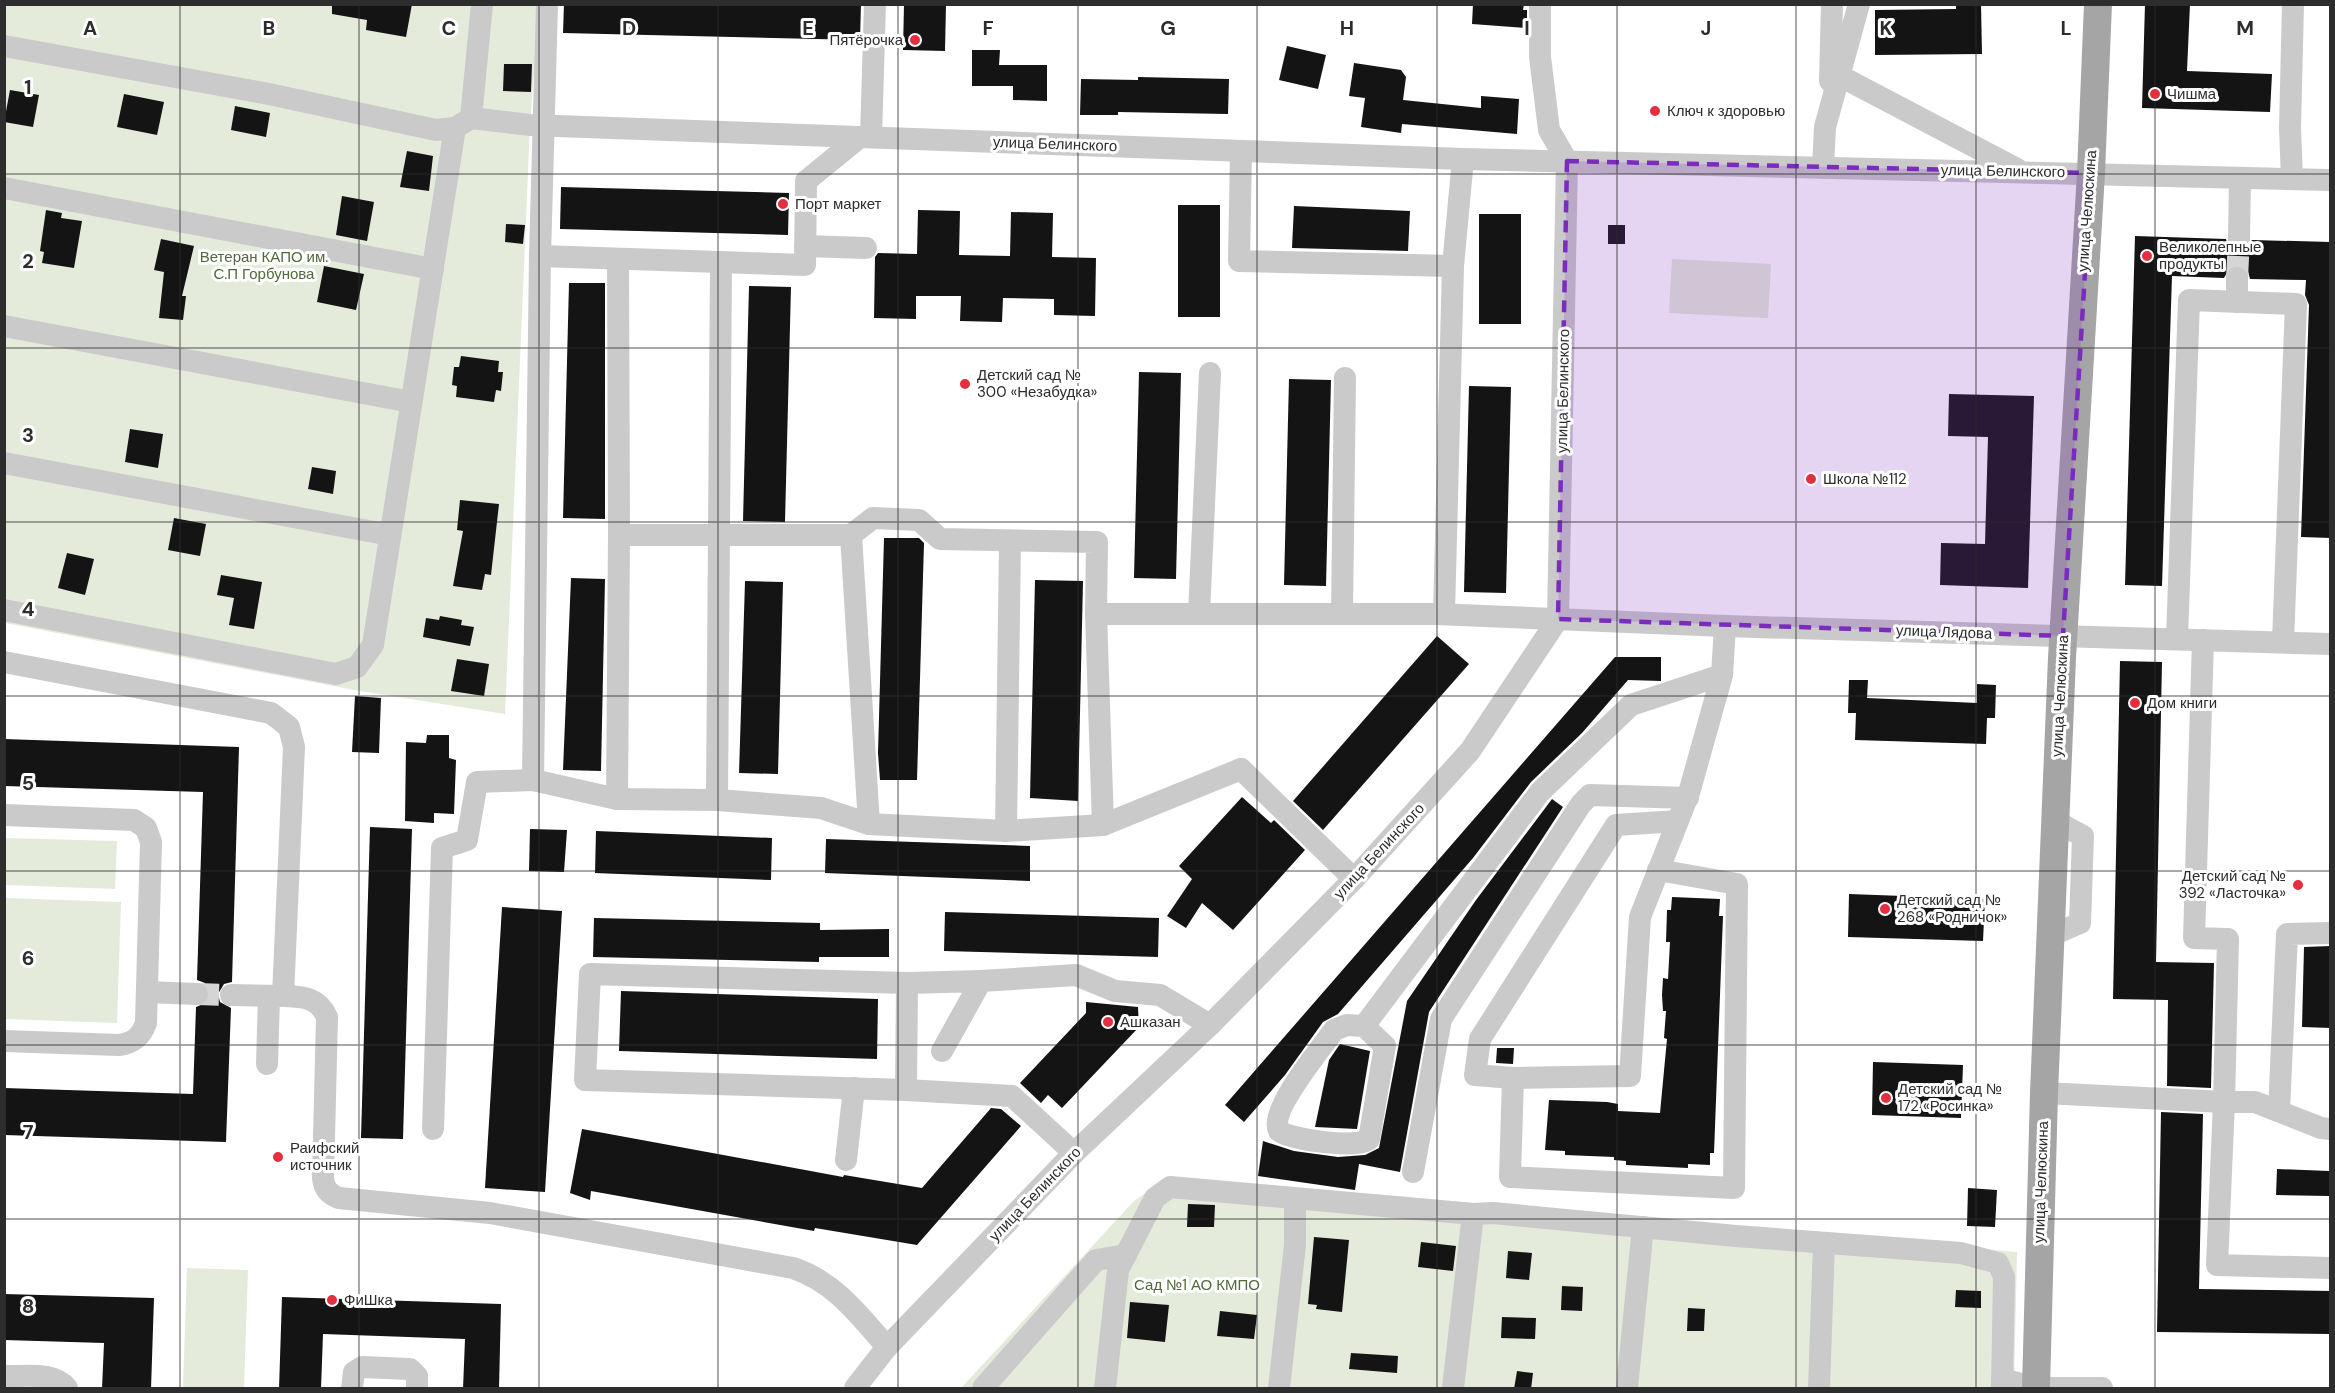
<svg xmlns="http://www.w3.org/2000/svg" width="2335" height="1393" font-family="'DM Sans',sans-serif">
  <rect width="100%" height="100%" fill="#fff"/>
  <g fill="#e4ebdb">
    <polygon points="4,5 539,5 530,125 505,714 354,690 5,623"/>
    <polygon points="1672,259 1771,264 1768,318 1669,313"/>
    <polygon points="5,838 117,841 115,889 5,885"/>
    <polygon points="5,898 121,902 117,1023 5,1019"/>
    <polygon points="1165,1180 1386,1195 2017,1252 2014,1388 961,1388 1134,1201"/>
    <polygon points="187,1268 248,1270 244,1388 183,1388"/>
  </g>
  <g fill="#141414">
    <polygon points="332,4 412,4 406,37 366,30 367,20 332,14"/>
    <polygon points="564,4 861,4 860,40 563,33"/>
    <polygon points="904,4 946,4 945,51 903,50"/>
    <polygon points="1473,4 1524,4 1523,10 1527,10 1527,28 1472,24"/>
    <polygon points="1956,4 1981,4 1982,54 1875,55 1875,10 1956,9"/>
    <polygon points="2145,4 2190,4 2187,71 2272,74 2270,112 2142,108"/>
    <polygon points="1287,46 1326,55 1318,89 1279,80"/>
    <polygon points="972,50 1000,50 999,65 1047,65 1047,101 1013,100 1013,86 972,86"/>
    <polygon points="1354,63 1401,70 1406,77 1403,100 1481,108 1481,96 1519,99 1517,134 1402,124 1401,133 1361,127 1365,98 1349,96"/>
    <polygon points="504,64 532,64 531,92 503,91"/>
    <polygon points="1138,77 1229,79 1228,114 1118,112 1118,115 1080,115 1081,79 1138,80"/>
    <polygon points="10,90 39,95 33,127 4,122"/>
    <polygon points="124,94 164,102 157,135 117,127"/>
    <polygon points="235,106 270,113 266,137 231,130"/>
    <polygon points="407,151 433,156 429,191 400,187"/>
    <polygon points="561,187 789,193 788,235 560,229"/>
    <polygon points="342,196 374,202 367,241 336,235"/>
    <rect x="1178" y="205" width="42" height="112"/>
    <polygon points="1294,206 1410,211 1408,251 1292,248"/>
    <polygon points="46,210 62,213 61,218 82,221 74,268 42,263 44,252 40,251"/>
    <polygon points="918,210 960,211 959,255 1010,256 1011,212 1053,213 1052,257 1096,258 1095,316 1054,315 1054,299 1003,298 1002,322 960,321 961,296 916,296 916,319 874,318 875,257 878,253 917,254"/>
    <rect x="1479" y="214" width="42" height="110"/>
    <polygon points="506,224 525,225 523,244 505,242"/>
    <rect x="1608" y="225" width="17" height="19"/>
    <polygon points="2135,236 2226,239 2228,246 2238,252 2246,250 2252,240 2331,242 2331,538 2301,537 2309,305 2305,295 2306,280 2250,279 2248,271 2238,265 2230,267 2224,278 2172,276 2162,586 2125,585"/>
    <polygon points="161,239 194,246 182,296 186,296 183,320 159,318 164,272 154,270"/>
    <polygon points="324,266 364,274 356,310 317,302"/>
    <polygon points="569,283 605,283 605,519 563,518"/>
    <polygon points="749,286 791,287 785,522 743,521"/>
    <polygon points="461,356 499,361 498,372 503,372 501,391 496,390 494,402 456,397 457,386 452,385 454,367 459,367"/>
    <polygon points="1139,372 1181,373 1176,579 1134,578"/>
    <polygon points="1289,379 1331,380 1326,586 1284,585"/>
    <polygon points="1469,386 1511,387 1506,593 1464,592"/>
    <polygon points="1949,394 2034,396 2028,588 1940,585 1941,543 1985,544 1988,437 1948,436"/>
    <polygon points="130,429 163,434 158,468 125,462"/>
    <polygon points="312,467 336,471 333,494 308,489"/>
    <polygon points="460,500 499,504 491,575 485,574 482,590 453,586 463,531 457,530"/>
    <polygon points="174,518 206,524 200,556 168,550"/>
    <polygon points="884,538 919,538 924,543 917,780 880,780 878,753"/>
    <polygon points="67,553 94,559 85,595 58,588"/>
    <polygon points="221,575 262,582 254,629 229,625 234,598 217,595"/>
    <polygon points="571,578 605,579 601,771 563,770"/>
    <polygon points="1035,580 1083,581 1078,801 1030,798"/>
    <polygon points="745,581 783,582 778,774 739,773"/>
    <polygon points="440,616 462,620 461,625 474,627 470,646 423,637 426,618 439,620"/>
    <polygon points="1437,636 1469,664 1323,830 1293,801"/>
    <polygon points="1615,657 1661,657 1661,681 1628,680 1582,733 1531,782 1473,858 1338,1014 1323,1022 1285,1075 1244,1122 1225,1105"/>
    <polygon points="457,659 489,664 484,696 451,691"/>
    <polygon points="2120,661 2162,662 2156,962 2214,963 2211,1088 2167,1086 2168,1000 2113,999"/>
    <polygon points="1849,680 1868,680 1867,698 1977,703 1977,684 1996,685 1995,718 1987,718 1986,744 1855,740 1856,713 1848,713"/>
    <polygon points="355,696 381,698 379,753 352,752"/>
    <polygon points="427,735 449,735 449,758 456,760 454,814 434,813 434,823 405,821 406,742 426,743"/>
    <polygon points="4,739 239,747 232,982 224,984 218,994 220,1002 231,1008 226,1142 4,1135 4,1088 193,1094 196,1007 208,1002 210,994 205,983 197,980 203,792 4,786"/>
    <polygon points="1242,797 1271,823 1274,820 1305,850 1233,930 1202,903 1186,928 1167,916 1192,879 1179,866"/>
    <polygon points="1552,799 1563,807 1429,1012 1400,1172 1359,1164 1355,1190 1258,1176 1263,1141 1294,1151 1338,1157 1365,1155 1379,1148 1407,1001 1476,900"/>
    <polygon points="370,827 412,829 403,1139 361,1138"/>
    <polygon points="530,829 567,830 564,872 529,871"/>
    <polygon points="596,831 772,838 771,880 595,873"/>
    <polygon points="826,839 1030,846 1030,881 825,873"/>
    <polygon points="1849,894 1985,899 1983,941 1848,937"/>
    <polygon points="1672,897 1720,899 1719,916 1723,916 1714,1153 1710,1153 1710,1165 1688,1164 1688,1168 1626,1165 1626,1161 1614,1160 1614,1157 1565,1155 1565,1151 1545,1150 1549,1100 1607,1102 1618,1104 1618,1111 1660,1113 1667,1039 1664,1038 1666,1011 1663,1011 1662,995 1663,978 1668,979 1670,942 1666,942 1667,910 1671,910"/>
    <polygon points="502,907 562,911 545,1192 485,1188"/>
    <polygon points="945,912 1159,918 1158,957 944,951"/>
    <polygon points="594,918 820,923 820,930 889,929 889,957 819,957 819,962 593,957"/>
    <polygon points="2331,946 2331,1028 2302,1027 2304,947"/>
    <polygon points="621,991 878,999 877,1059 619,1051"/>
    <polygon points="1086,1002 1138,1007 1139,1027 1062,1108 1048,1095 1041,1103 1020,1083 1086,1013"/>
    <polygon points="1340,1044 1370,1051 1357,1129 1315,1127 1329,1060"/>
    <polygon points="1497,1048 1514,1048 1513,1064 1496,1063"/>
    <polygon points="1873,1062 1963,1065 1961,1118 1872,1115"/>
    <polygon points="991,1108 1001,1109 1021,1126 917,1245 815,1228 814,1231 591,1191 590,1200 570,1193 582,1129 843,1177 844,1175 922,1188"/>
    <polygon points="2161,1112 2203,1114 2199,1289 2331,1291 2331,1334 2157,1332"/>
    <polygon points="2277,1169 2329,1171 2329,1196 2276,1195"/>
    <polygon points="1968,1188 1997,1190 1995,1227 1967,1226"/>
    <polygon points="1188,1204 1215,1205 1214,1227 1187,1227"/>
    <polygon points="1314,1237 1349,1240 1342,1312 1316,1309 1317,1305 1308,1304"/>
    <polygon points="1421,1242 1456,1246 1453,1271 1418,1267"/>
    <polygon points="1508,1251 1532,1253 1529,1280 1506,1278"/>
    <polygon points="1562,1286 1583,1287 1582,1311 1561,1310"/>
    <polygon points="1956,1290 1981,1291 1981,1308 1955,1307"/>
    <polygon points="4,1294 154,1298 151,1389 102,1389 104,1343 4,1340"/>
    <polygon points="282,1297 501,1304 499,1389 463,1389 465,1339 323,1334 321,1389 279,1389"/>
    <polygon points="1130,1302 1169,1305 1165,1342 1127,1338"/>
    <polygon points="1688,1308 1705,1309 1704,1331 1687,1331"/>
    <polygon points="1220,1311 1257,1315 1254,1339 1217,1336"/>
    <polygon points="1502,1317 1536,1318 1535,1339 1501,1338"/>
    <polygon points="1351,1353 1398,1356 1397,1373 1349,1369"/>
    <polygon points="1517,1371 1533,1373 1531,1389 1514,1389"/>
  </g>
  <g fill="none" stroke-linecap="round" stroke-linejoin="round">
    <g stroke="#d5d5d5" stroke-width="22" stroke-dasharray="22 11" stroke-linecap="butt">
      <polyline points="2237,278 2239,239"/>
      <polyline points="197,994 231,995"/>
    </g>
    <g stroke="#cacaca" stroke-width="22">
      <polyline points="1540,4 1540,57 1549,130 1567,161"/>
      <polyline points="4,46 269,94 436,130 455,128"/>
      <polyline points="1840,76 2017,169"/>
      <polyline points="1830,81 1832,4"/>
      <polyline points="471,118 530,125 1463,159 2330,180"/>
      <polyline points="871,137 875,4"/>
      <polyline points="1241,151 1239,261 1453,266"/>
      <polyline points="1823,167 1825,127 1859,4"/>
      <polyline points="2292,179 2290,128 2293,4"/>
      <polyline points="4,188 433,269"/>
      <polyline points="2239,239 2240,178"/>
      <polyline points="805,246 866,248"/>
      <polyline points="540,256 805,265 806,181 860,137"/>
      <polyline points="618,260 619,535 851,535 873,518 919,520 940,539 1097,542 1096,614 1103,825"/>
      <polyline points="2237,278 2237,302"/>
      <polyline points="4,326 411,402"/>
      <polyline points="4,463 390,535"/>
      <polyline points="851,535 869,824"/>
      <polyline points="4,610 336,674 357,667 373,645 455,128 471,118 482,4"/>
      <polyline points="1096,614 1436,614 1725,626 2330,644"/>
      <polyline points="1199,614 1210,373"/>
      <polyline points="1342,614 1345,378"/>
      <polyline points="1444,614 1453,266 1463,159"/>
      <polyline points="2177,639 2189,300 2296,304 2283,642"/>
      <polyline points="2203,640 2194,938 2228,939 2224,1102 2255,1102 2321,1128 2330,1129"/>
      <path d="M4,662L271,713L289,727L294,747L283,996C304,997 318,997 327,1017L323,1178C324,1189 329,1194 339,1198L490,1213L793,1268C835,1282 859,1315 887,1347"/>
      <polyline points="533,780 540,256 547,4"/>
      <polyline points="617,799 619,535"/>
      <polyline points="717,800 721,263"/>
      <path d="M4,815L134,820L146,828L151,842L146,1023C141,1037 133,1043 119,1045L4,1041"/>
      <polyline points="1678,821 1616,825 1480,1039 1475,1075 1513,1078 1630,1076 1640,917 1689,793 1722,675 1725,626"/>
      <polyline points="1006,831 1010,541"/>
      <polyline points="2050,936 2080,923 2083,836 2055,821"/>
      <polyline points="981,981 1076,975 1115,991 1160,995 1210,1025"/>
      <polyline points="147,992 197,994"/>
      <polyline points="231,995 283,996"/>
      <path d="M1364,1026L1385,1046L1369,1139C1358,1149 1292,1140 1279,1131C1268,1111 1321,1049 1334,1030L1347,1025L1364,1026L1540,792L1631,705L1722,675"/>
      <polyline points="942,1051 981,981 907,983 590,974 585,1080 906,1090 1012,1096 1074,1153"/>
      <polyline points="267,1064 269,996"/>
      <polyline points="1513,1078 1510,1177 1734,1188 1737,884 1658,870"/>
      <polyline points="906,1090 907,983"/>
      <polyline points="2044,1093 2224,1102 2217,1265 2330,1268"/>
      <polyline points="2279,1111 2287,934 2330,933"/>
      <polyline points="433,1129 442,848 467,840 477,782 533,780 617,799 717,800 821,808 869,824 1006,831 1103,825 1241,769 1354,879"/>
      <polyline points="846,1160 854,1088"/>
      <polyline points="1413,1172 1441,1019 1581,804 1590,795 1688,798"/>
      <path d="M4,1376C24,1377 54,1371 67,1388"/>
      <polyline points="2002,1379 2036,1388 2102,1388"/>
      <polyline points="352,1388 354,1372 362,1367 410,1369 417,1376 417,1388"/>
      <polyline points="855,1388 887,1347 1074,1153 1210,1025 1354,879 1470,751 1558,619 1567,161"/>
      <polyline points="983,1388 1096,1260 1126,1255"/>
      <polyline points="1105,1388 1118,1270 1155,1198 1170,1187 1473,1214 1493,1213 1736,1236 1961,1253 1998,1263 2004,1277 2002,1388"/>
      <polyline points="1279,1388 1295,1245 1295,1200"/>
      <polyline points="1453,1388 1473,1214"/>
      <polyline points="1627,1388 1643,1227"/>
      <polyline points="1819,1388 1824,1243"/>
    </g>
    <polyline stroke="#a5a5a5" stroke-width="28" points="2036,1388 2044,1093 2062,658 2091,173 2098,4"/>
  </g>
  <path fill="#7b2cbf" fill-opacity="0.2" stroke="#7b2cbf" stroke-width="4.5" stroke-dasharray="12 8" stroke-linejoin="round" d="M1567,161L2091,173L2063,636L1558,619Z"/>
  <path fill="none" stroke="#2d2d2d" stroke-width="1.5" stroke-opacity="0.55" d="M180,4V1388M359,4V1388M539,4V1388M718,4V1388M898,4V1388M1078,4V1388M1257,4V1388M1437,4V1388M1617,4V1388M1796,4V1388M1976,4V1388M2155,4V1388M4,174H2330M4,348H2330M4,522H2330M4,696H2330M4,871H2330M4,1045H2330M4,1219H2330"/>
  <g fill="#e42f3f" stroke="#fff" stroke-width="2">
    <circle cx="915" cy="40" r="6"/>
    <circle cx="2155" cy="94" r="6"/>
    <circle cx="1655" cy="111" r="6"/>
    <circle cx="783" cy="204" r="6"/>
    <circle cx="2147" cy="256" r="6"/>
    <circle cx="965" cy="384" r="6"/>
    <circle cx="1811" cy="479" r="6"/>
    <circle cx="2135" cy="703" r="6"/>
    <circle cx="2298" cy="885" r="6"/>
    <circle cx="1885" cy="909" r="6"/>
    <circle cx="1108" cy="1022" r="6"/>
    <circle cx="1886" cy="1098" r="6"/>
    <circle cx="278" cy="1157" r="6"/>
    <circle cx="332" cy="1300" r="6"/>
  </g>
  <g text-anchor="middle" dominant-baseline="central" stroke-width="6" stroke-linejoin="round" paint-order="stroke">
    <g font-size="15" fill="#2d2d2d" stroke="#fff" text-anchor="start">
      <text x="903" y="40" text-anchor="end">Пятёрочка</text>
      <text x="2167" y="94">Чишма</text>
      <text x="1667" y="111">Ключ к здоровью</text>
      <text x="795" y="204">Порт маркет</text>
      <text x="2159" y="247">Великолепные<tspan x="2159" dy="17">продукты</tspan></text>
      <text x="977" y="375">Детский сад №<tspan x="977" dy="17">300 «Незабудка»</tspan></text>
      <text x="1823" y="479">Школа №112</text>
      <text x="2147" y="703">Дом книги</text>
      <text x="2286" y="876" text-anchor="end">Детский сад №<tspan x="2286" dy="17">392 «Ласточка»</tspan></text>
      <text x="1897" y="900">Детский сад №<tspan x="1897" dy="17">268 «Родничок»</tspan></text>
      <text x="1120" y="1022">Ашказан</text>
      <text x="1898" y="1089">Детский сад №<tspan x="1898" dy="17">172 «Росинка»</tspan></text>
      <text x="290" y="1148">Раифский<tspan x="290" dy="17">источник</tspan></text>
      <text x="344" y="1300">ФиШка</text>
    </g>
    <g font-size="15" fill="#2d2d2d" stroke="#fff">
      <text transform="translate(1055 144) rotate(2)">улица Белинского</text>
      <text transform="translate(2003 171) rotate(1)">улица Белинского</text>
      <text transform="translate(2087 211) rotate(-86)">улица Челюскина</text>
      <text transform="translate(1563 391) rotate(-89)">улица Белинского</text>
      <text transform="translate(1944 632) rotate(2)">улица Лядова</text>
      <text transform="translate(2060 696) rotate(-87)">улица Челюскина</text>
      <text transform="translate(1379 851) rotate(-47)">улица Белинского</text>
      <text transform="translate(2041 1182) rotate(-88)">улица Челюскина</text>
      <text transform="translate(1035 1194) rotate(-46)">улица Белинского</text>
    </g>
    <g font-size="15" fill="#51693b" stroke="#fff">
      <text x="264" y="257">Ветеран КАПО им.<tspan x="264" dy="17">С.П Горбунова</tspan></text>
      <text x="1197" y="1285">Сад №1 АО КМПО</text>
    </g>
  </g>
  <g font-size="20" text-anchor="middle" font-weight="bold" fill="#2d2d2d" stroke="#fff" stroke-width="6" stroke-linejoin="round" paint-order="stroke">
    <text x="90" y="35">A</text>
    <text x="269" y="35">B</text>
    <text x="449" y="35">C</text>
    <text x="629" y="35">D</text>
    <text x="808" y="35">E</text>
    <text x="988" y="35">F</text>
    <text x="1168" y="35">G</text>
    <text x="1347" y="35">H</text>
    <text x="1527" y="35">I</text>
    <text x="1706" y="35">J</text>
    <text x="1886" y="35">K</text>
    <text x="2066" y="35">L</text>
    <text x="2245" y="35">M</text>
    <text x="28" y="94">1</text>
    <text x="28" y="268">2</text>
    <text x="28" y="442">3</text>
    <text x="28" y="616">4</text>
    <text x="28" y="790">5</text>
    <text x="28" y="965">6</text>
    <text x="28" y="1139">7</text>
    <text x="28" y="1313">8</text>
  </g>
  <rect width="2335" height="1393" fill="none" stroke="#2d2d2d" stroke-width="12"/>
</svg>
